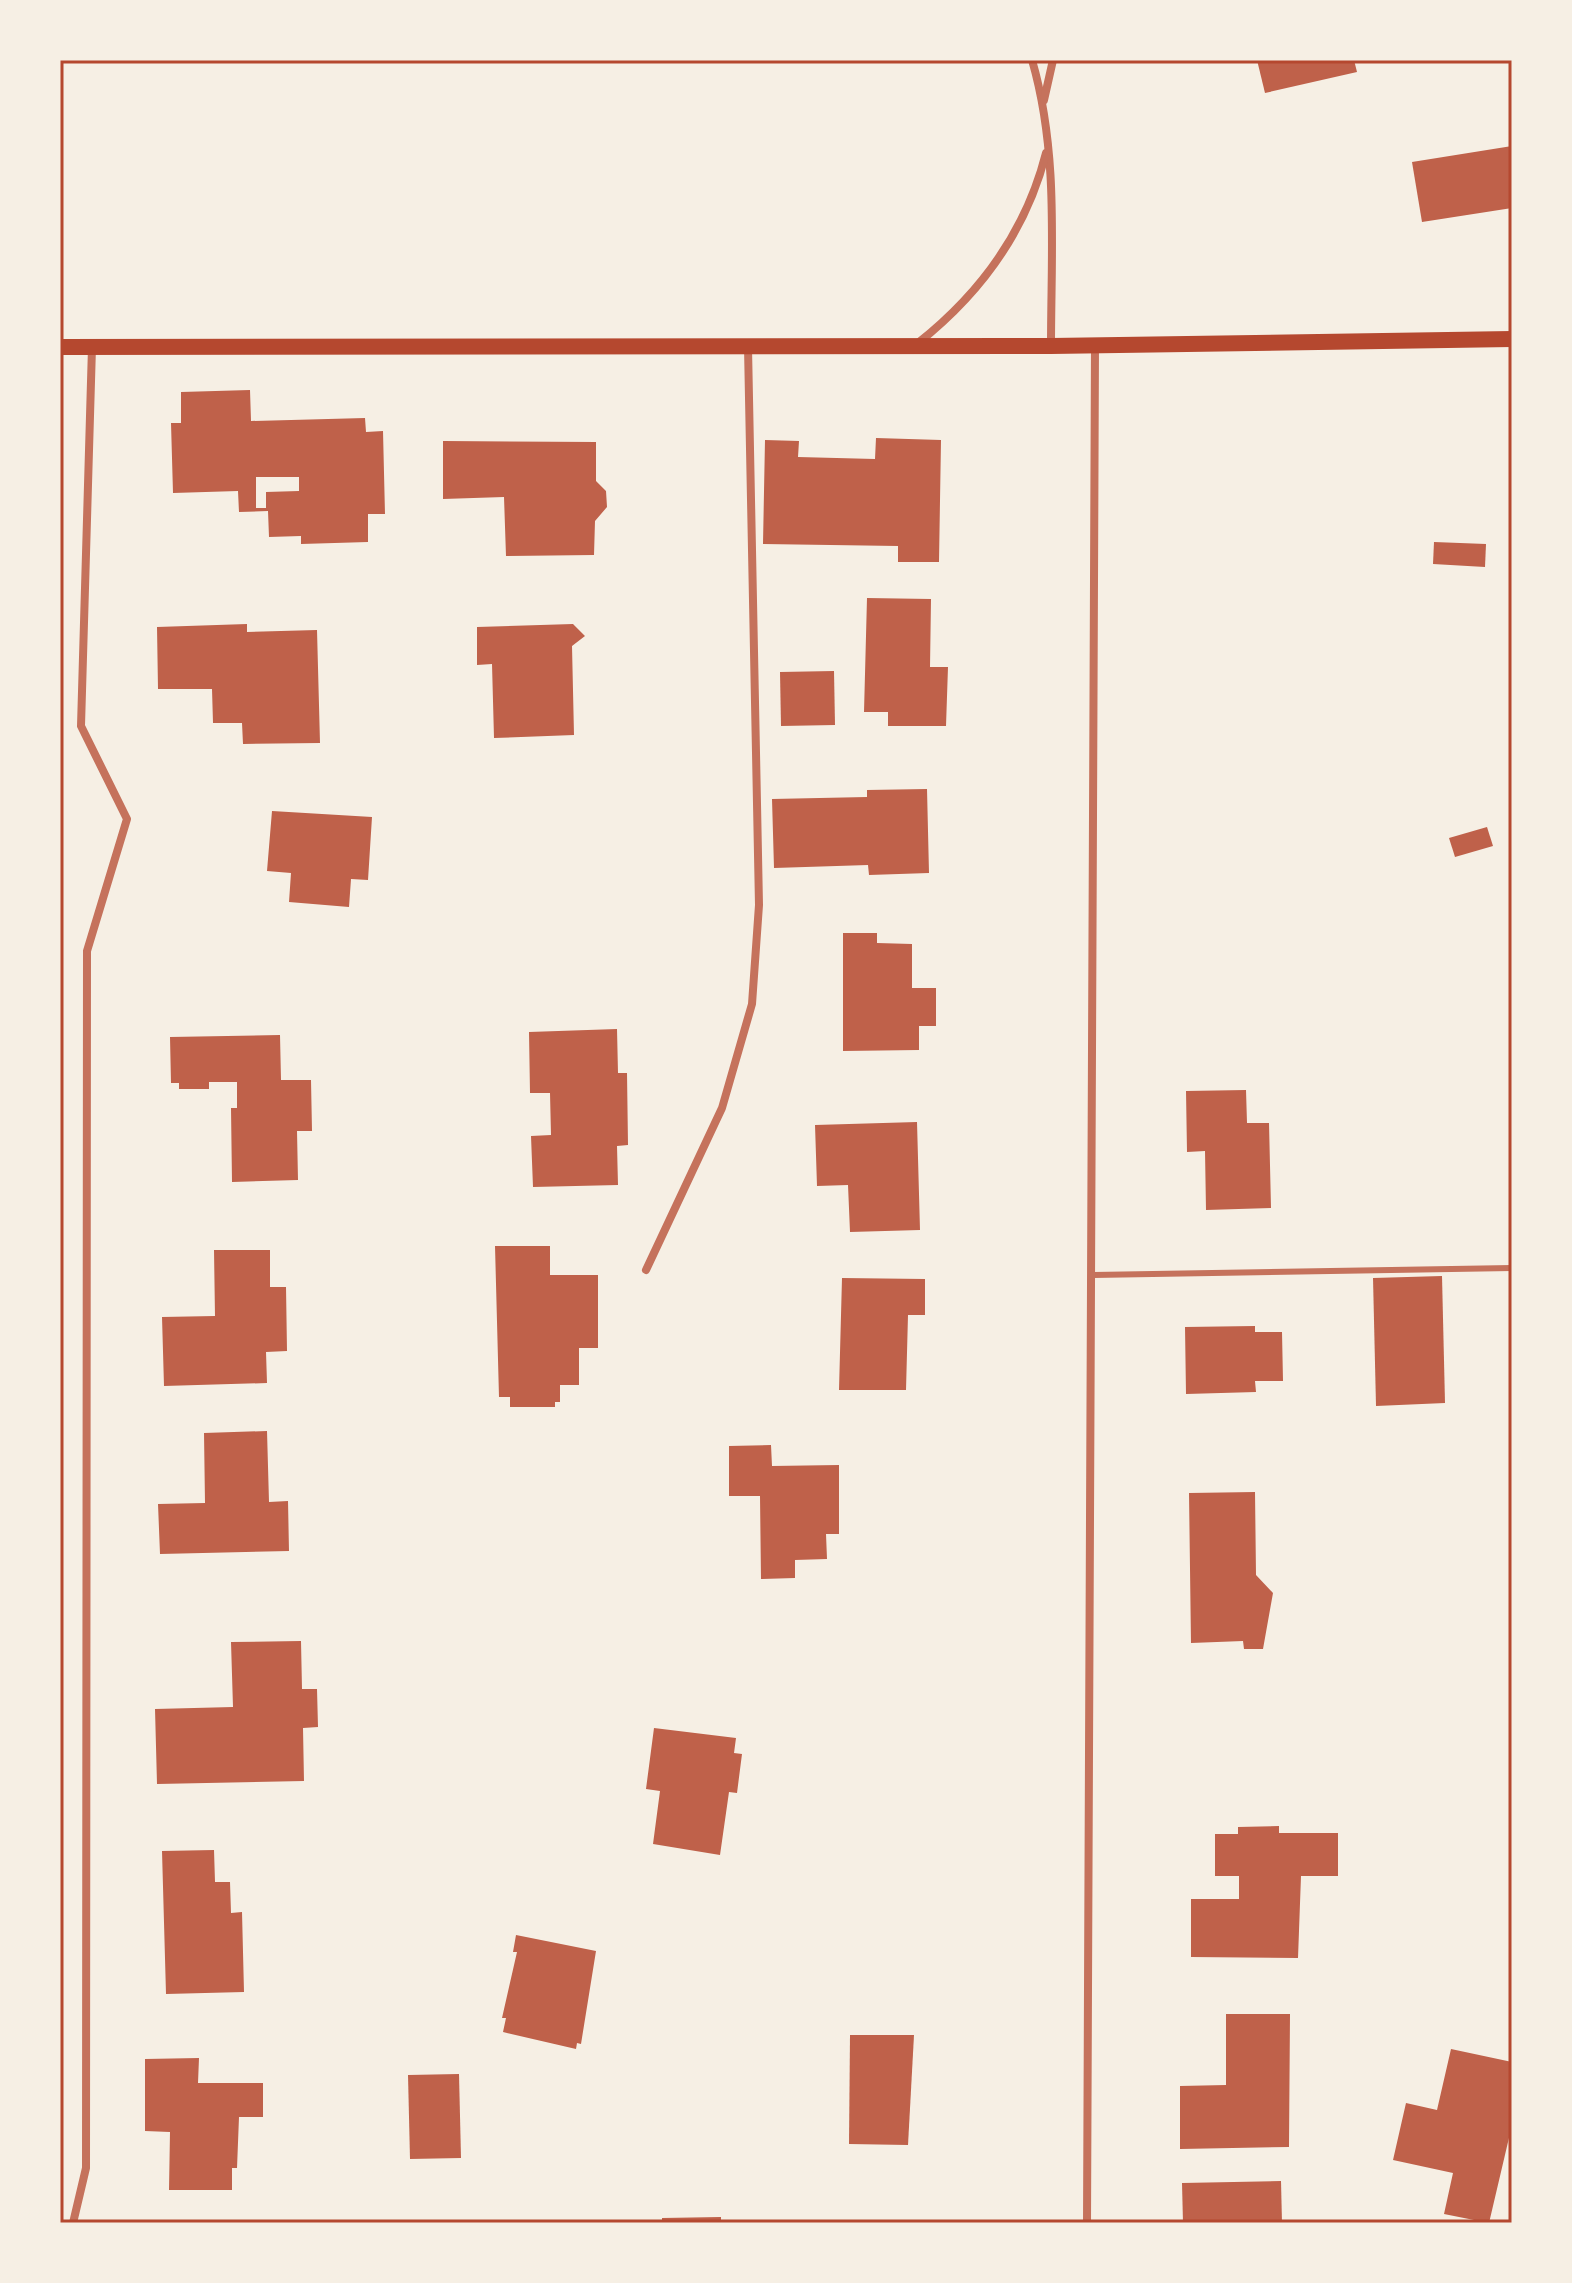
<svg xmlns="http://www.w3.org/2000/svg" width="1572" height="2283" font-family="Cabin,sans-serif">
  <rect width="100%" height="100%" fill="#f6efe4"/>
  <g fill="#bf614a" fill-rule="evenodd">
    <polygon points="1257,60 1354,60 1357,72 1265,93"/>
    <polygon points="1512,146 1512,208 1422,222 1412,162"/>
    <path d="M250,390L251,421L365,418L366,432L383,431L385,514H368V542L301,544V536L269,537L268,511L239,512L238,491L173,493L171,423H181V392ZM256,477H299V491L266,492V508H256Z"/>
    <polygon points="876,438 941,440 939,562 898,562 898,546 763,544 765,440 799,441 798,457 875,459"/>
    <polygon points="443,441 596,442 596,481 606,491 607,507 595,521 594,555 506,556 504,497 443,499"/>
    <polygon points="1434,542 1486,544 1485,567 1433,564"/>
    <polygon points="867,598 931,599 930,667 948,667 946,726 888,726 888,712 864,712"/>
    <polygon points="247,624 247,632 317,630 320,743 243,744 242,723 213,723 212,689 158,689 157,627"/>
    <polygon points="573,624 585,636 572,646 574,735 494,738 492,664 477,665 477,627"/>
    <polygon points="834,671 835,725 781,726 780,672"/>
    <polygon points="927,789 929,873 869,875 868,865 774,868 772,799 867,797 867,790"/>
    <polygon points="272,811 372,817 368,880 351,879 349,907 289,902 291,873 267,871"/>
    <polygon points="1487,827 1493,846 1455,857 1449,838"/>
    <polygon points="843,933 877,933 877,943 912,944 912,988 936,988 936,1026 919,1026 919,1050 843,1051"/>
    <polygon points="617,1029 618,1073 627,1073 628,1145 617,1146 618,1185 533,1187 531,1136 551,1135 550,1093 530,1093 529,1032"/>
    <polygon points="280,1035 281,1080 311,1080 312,1131 297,1131 298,1180 232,1182 231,1108 237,1108 237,1082 209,1082 209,1089 179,1089 179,1083 171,1083 170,1037"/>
    <polygon points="1246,1090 1247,1123 1269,1123 1271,1208 1206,1210 1205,1151 1187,1152 1186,1091"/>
    <polygon points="917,1122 920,1230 850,1232 848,1185 817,1186 815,1125"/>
    <polygon points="495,1246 550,1246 550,1275 598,1275 598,1348 579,1348 579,1385 560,1385 560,1402 555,1402 555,1407 510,1407 510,1397 499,1397"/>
    <polygon points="214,1250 270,1250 270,1287 286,1287 287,1351 266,1352 267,1383 164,1386 162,1317 215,1316"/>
    <polygon points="1442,1276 1445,1403 1376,1406 1373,1278"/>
    <polygon points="842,1278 925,1279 925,1315 908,1315 906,1390 839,1390"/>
    <polygon points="1255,1326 1255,1332 1282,1332 1283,1381 1255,1381 1256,1392 1186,1394 1185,1327"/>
    <polygon points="267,1431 269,1502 288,1501 289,1551 160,1554 158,1504 205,1503 204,1433"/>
    <polygon points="771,1445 772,1466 839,1465 839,1534 826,1534 827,1559 795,1560 795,1578 761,1579 760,1496 729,1496 729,1446"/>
    <polygon points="1255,1492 1256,1575 1273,1593 1263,1649 1244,1649 1243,1641 1191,1643 1189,1493"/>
    <polygon points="301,1641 302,1689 317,1689 318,1727 303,1728 304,1781 157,1784 155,1709 233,1707 231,1642"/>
    <polygon points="654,1728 736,1738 734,1753 742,1754 737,1793 729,1792 720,1855 653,1844 660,1791 646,1789"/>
    <polygon points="1279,1826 1279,1833 1338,1833 1338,1876 1301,1876 1298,1958 1191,1957 1191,1899 1239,1899 1239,1876 1215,1876 1215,1834 1238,1834 1238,1827"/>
    <polygon points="214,1850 215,1882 230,1882 231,1913 242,1912 244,1992 166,1994 162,1851"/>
    <polygon points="516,1935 596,1951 581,2044 577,2043 576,2049 503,2032 506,2018 502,2018 517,1952 513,1952"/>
    <polygon points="1226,2014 1290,2014 1289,2147 1180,2149 1180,2086 1226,2085"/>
    <polygon points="850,2035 914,2035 908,2145 849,2144"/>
    <polygon points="1451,2049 1512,2062 1512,2125 1489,2223 1444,2214 1453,2173 1393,2160 1406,2103 1437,2110"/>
    <polygon points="199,2058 198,2083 263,2083 263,2117 239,2117 237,2168 232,2168 232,2190 169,2190 170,2132 145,2131 145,2059"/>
    <polygon points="459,2074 461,2158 410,2159 408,2075"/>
    <polygon points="1281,2181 1282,2223 1183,2223 1182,2183"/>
    <polygon points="721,2217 721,2223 662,2223 662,2218"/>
  </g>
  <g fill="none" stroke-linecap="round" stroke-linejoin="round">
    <polyline stroke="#c5725c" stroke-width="6" points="1093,1275 1512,1268"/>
    <g stroke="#c5725c" stroke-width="8">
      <path d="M1032,60C1059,153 1051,250 1051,346"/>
      <polyline points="1044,100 1053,60"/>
      <path d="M918,343C981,293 1026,232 1046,153"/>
      <polyline points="646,1270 722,1108 752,1004 759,905 748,347"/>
      <polyline points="73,2223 86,2168 87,951 127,819 81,726 92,347"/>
      <polyline points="1087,2223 1095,345"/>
    </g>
    <polyline stroke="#b5482f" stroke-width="16" points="60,347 1051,346 1512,339"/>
  </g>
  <rect width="1572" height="2283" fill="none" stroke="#f6efe4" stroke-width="124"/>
  <rect x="62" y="62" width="1448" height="2159" fill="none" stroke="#b5482f" stroke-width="3"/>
</svg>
